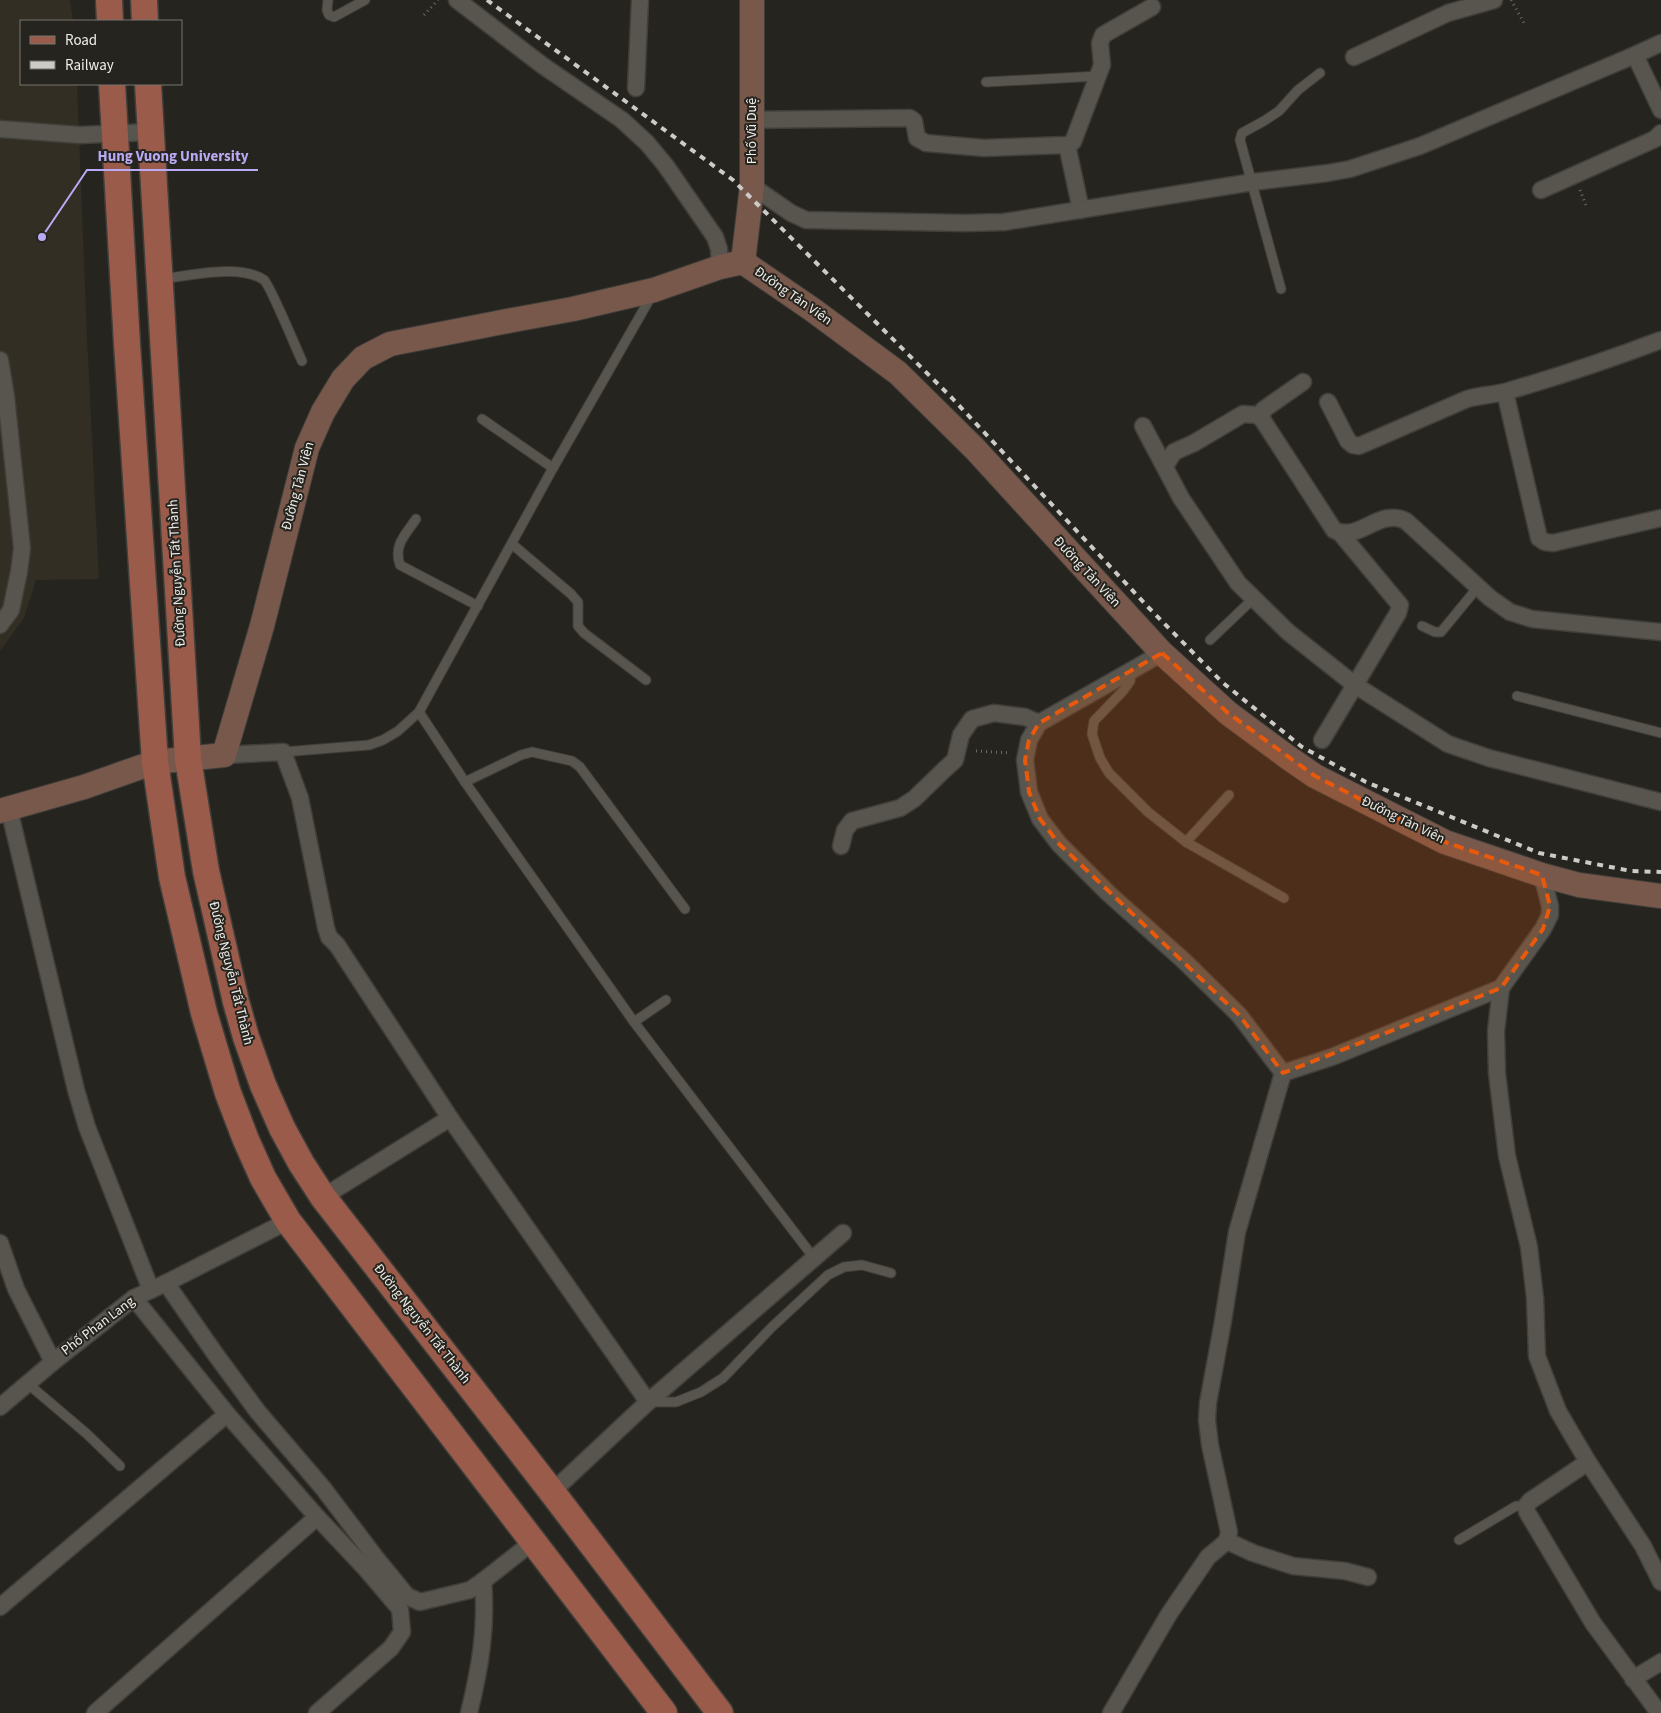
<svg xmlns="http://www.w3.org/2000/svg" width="1661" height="1713" font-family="'Source Sans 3',sans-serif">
  <rect width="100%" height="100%" fill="#26241e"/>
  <polygon fill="#332e23" points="0,0 70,0 73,21 21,21 21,84 77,84 87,338 99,579 36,580 24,618 0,651"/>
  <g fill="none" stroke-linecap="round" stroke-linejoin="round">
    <g stroke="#403e3a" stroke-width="11">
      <g id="lane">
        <polyline points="328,0 327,10 329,15 334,17 365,0"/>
        <polyline points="986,82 1099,76"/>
        <path d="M161,279C189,276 240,263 264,280C270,285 296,348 302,361"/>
        <polyline points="1281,289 1240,140 1242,133 1264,121 1279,111 1298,90 1320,73"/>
        <polyline points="482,419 553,468"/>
        <path d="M416,519C406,534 393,545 400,565L478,606"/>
        <polyline points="512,544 571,594 578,602 578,626 584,633 646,680"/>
        <polyline points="1422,626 1435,632 1441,632 1478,587"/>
        <polyline points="1210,640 1254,598"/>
        <polyline points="1132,670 1130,681 1123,691 1094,721 1092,734 1100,758 1109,773 1148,812 1186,842 1284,898"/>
        <polyline points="1517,696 1661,733"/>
        <polyline points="419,712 465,782 634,1022 814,1258"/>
        <polyline points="283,752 369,745 383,740 398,731 419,712 553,468 652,295"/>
        <polyline points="465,782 521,755 532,752 572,761 580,767 685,909"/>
        <polyline points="1186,842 1229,795"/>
        <polyline points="634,1022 666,1000"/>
        <polyline points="27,1383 87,1434 120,1466"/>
        <polyline points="650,1402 676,1402 701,1392 723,1378 772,1327 828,1275 844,1267 862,1265 891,1273"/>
        <polyline points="1459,1540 1516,1506 1526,1506"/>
      </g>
    </g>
    <g stroke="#403e3a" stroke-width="19">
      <g id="street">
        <polyline points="457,0 542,65 622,120 647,143 666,166 715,237 719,249 720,267"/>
        <polyline points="1635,55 1661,110"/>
        <polyline points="1354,57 1448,13 1494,0"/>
        <polyline points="636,88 640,0"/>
        <polyline points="752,120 910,118 914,121 917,138 926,143 984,148 1067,145 1073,142 1102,65 1100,43 1103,35 1152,7"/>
        <polyline points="0,129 80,135 151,132"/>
        <polyline points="1067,145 1081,210"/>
        <polyline points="752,186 791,213 806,220 965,223 1004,222 1253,182 1328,173 1350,169 1420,146 1635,55 1661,43"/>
        <polyline points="1541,190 1655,139 1661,133"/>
        <polyline points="0,360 6,396 22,548 19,572 11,610 0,625"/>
        <path d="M1303,382L1263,410L1262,419L1334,530C1359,543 1379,507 1406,521L1490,598L1510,612L1532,619L1661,632"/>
        <polyline points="1505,392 1539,538 1545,542 1553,543 1661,518"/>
        <path d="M1328,402L1348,441L1353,445L1359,446L1467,399C1480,395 1495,395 1508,391C1560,376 1611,359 1661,340"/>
        <polyline points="1143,426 1181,498 1238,583 1288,632 1355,685 1448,744 1489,758 1661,802"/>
        <polyline points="1165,466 1174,452 1194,443 1243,414 1257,415 1262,419"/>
        <polyline points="1162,653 1039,723 1029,740 1025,760 1029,792 1040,819 1059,844 1109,894 1183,960 1239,1015 1283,1073"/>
        <polyline points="1322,740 1398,613 1400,605 1341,534"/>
        <polyline points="224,755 283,752 300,798 326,928 329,937 337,945 450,1118 648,1402 552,1492"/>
        <polyline points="9,809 76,1090 87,1127 151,1290"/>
        <polyline points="841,846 845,830 852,821 900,808 914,799 945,769 955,760 961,735 972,719 994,713 1025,717 1039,723"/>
        <polyline points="1501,988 1496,1031 1497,1073 1507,1156 1529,1247 1535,1298 1537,1356 1558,1411 1588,1462 1643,1546 1661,1582"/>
        <polyline points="323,1197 450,1118"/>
        <polyline points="0,1243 16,1289 53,1362"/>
        <polyline points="166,1283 216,1355 258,1412 323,1488 376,1558 407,1596 420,1602 470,1590 483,1581"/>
        <polyline points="134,1298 227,1414 317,1517 366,1569 400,1609 402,1632 391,1648 317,1713"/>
        <polyline points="648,1402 843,1233"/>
        <polyline points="0,1407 53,1362 134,1298 170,1281 288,1221"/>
        <polyline points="1588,1462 1530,1501 1526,1506 1527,1512 1593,1623 1659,1713"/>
        <polyline points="1227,1541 1253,1553 1293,1566 1345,1571 1368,1577"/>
        <polyline points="0,1607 227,1414"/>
        <polyline points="1633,1679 1661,1662"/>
        <polyline points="95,1713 317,1517"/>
        <path d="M469,1713C480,1668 487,1628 483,1581L534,1541"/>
        <polyline points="1111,1713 1169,1614 1208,1557 1227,1541 1229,1532 1210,1445 1207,1420 1208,1403 1223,1321 1237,1232 1283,1073 1332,1057 1501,988 1543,929 1550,915 1550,906 1542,875"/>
      </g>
    </g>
    <g stroke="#403e3a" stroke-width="26">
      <g id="secondary">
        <polyline points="743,262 752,186 752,0"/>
        <polyline points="0,811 84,787 155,762 224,755 262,626 307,448 323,412 343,379 363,358 390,344 513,320 573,309 654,290 720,267 743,262 813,310 898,373 975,449 1162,653 1228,713 1286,756 1315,776 1445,842 1542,875 1579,885 1661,896"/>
      </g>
    </g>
    <g stroke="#403e3a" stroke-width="29">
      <g id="primary">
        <polyline points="109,0 110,21"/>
        <polyline points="144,0 145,21"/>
        <polyline points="112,84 127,344 155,762 172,877 204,1013 228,1093 246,1140 263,1178 288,1221 664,1713"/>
        <polyline points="148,84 188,759 206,871 236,1002 246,1037 263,1085 282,1128 301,1163 323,1197 552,1492 720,1713"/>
      </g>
    </g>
    <g stroke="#6d6b66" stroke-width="3" stroke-dasharray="1 4" stroke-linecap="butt">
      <polyline points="1511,0 1524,23"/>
      <polyline points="424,15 438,0"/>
      <polyline points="1580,190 1587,208"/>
      <polyline points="976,751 1011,753"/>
    </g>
    <use href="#lane" stroke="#57554e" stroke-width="9"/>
    <use href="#street" stroke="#57554e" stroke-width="16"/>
    <use href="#secondary" stroke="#79584c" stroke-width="24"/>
    <use href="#primary" stroke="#9b5b4a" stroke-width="26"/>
    <polyline stroke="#cccbc7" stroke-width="4" stroke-dasharray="6 6" stroke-linecap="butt" points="487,0 733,180 952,398 1148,607 1222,682 1302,747 1366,782 1539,853 1631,871 1661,872"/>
  </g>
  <path fill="#e8590c" fill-opacity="0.2" stroke="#e8590c" stroke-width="4" stroke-dasharray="10 6" stroke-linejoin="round" d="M1162,653L1228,713L1315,776L1445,842L1542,875L1550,906L1543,929L1501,988L1283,1073L1239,1015L1059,844L1040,819L1029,792L1025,760L1029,740L1039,723Z"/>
  <g text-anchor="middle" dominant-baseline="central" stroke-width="4" stroke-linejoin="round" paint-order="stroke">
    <g font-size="14" fill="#eeede9" stroke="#26241e">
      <text transform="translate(752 131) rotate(-90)">Phố Vũ Duệ</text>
      <text transform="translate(793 296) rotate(35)">Đường Tản Viên</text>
      <text transform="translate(298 486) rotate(-75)">Đường Tản Viên</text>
      <text transform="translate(1087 572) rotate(47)">Đường Tản Viên</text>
      <text transform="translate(177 573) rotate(-93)">Đường Nguyễn Tất Thành</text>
      <text transform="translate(1403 820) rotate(26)">Đường Tản Viên</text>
      <text transform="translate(231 973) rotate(76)">Đường Nguyễn Tất Thành</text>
      <text transform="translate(422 1324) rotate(52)">Đường Nguyễn Tất Thành</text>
      <text transform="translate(98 1326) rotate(-37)">Phố Phan Lang</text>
    </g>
  </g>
  <path fill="none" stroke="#baaaf6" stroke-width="2" d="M42 237L87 170H258"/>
  <circle fill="#baaaf6" stroke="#26241e" stroke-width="2" cx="42" cy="237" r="5"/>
  <g font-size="15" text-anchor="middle" font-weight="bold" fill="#baaaf6" stroke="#26241e" stroke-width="4" stroke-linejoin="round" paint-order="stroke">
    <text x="173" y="161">Hung Vuong University</text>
  </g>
  <rect x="20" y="20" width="162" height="65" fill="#26241e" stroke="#76746f"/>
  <rect x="30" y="36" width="25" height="8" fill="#9b5b4a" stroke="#76746f"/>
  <text x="65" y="45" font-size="15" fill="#eeede9">Road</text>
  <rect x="30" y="61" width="25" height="8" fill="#cccbc7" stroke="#76746f"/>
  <text x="65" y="70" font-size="15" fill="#eeede9">Railway</text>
</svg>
